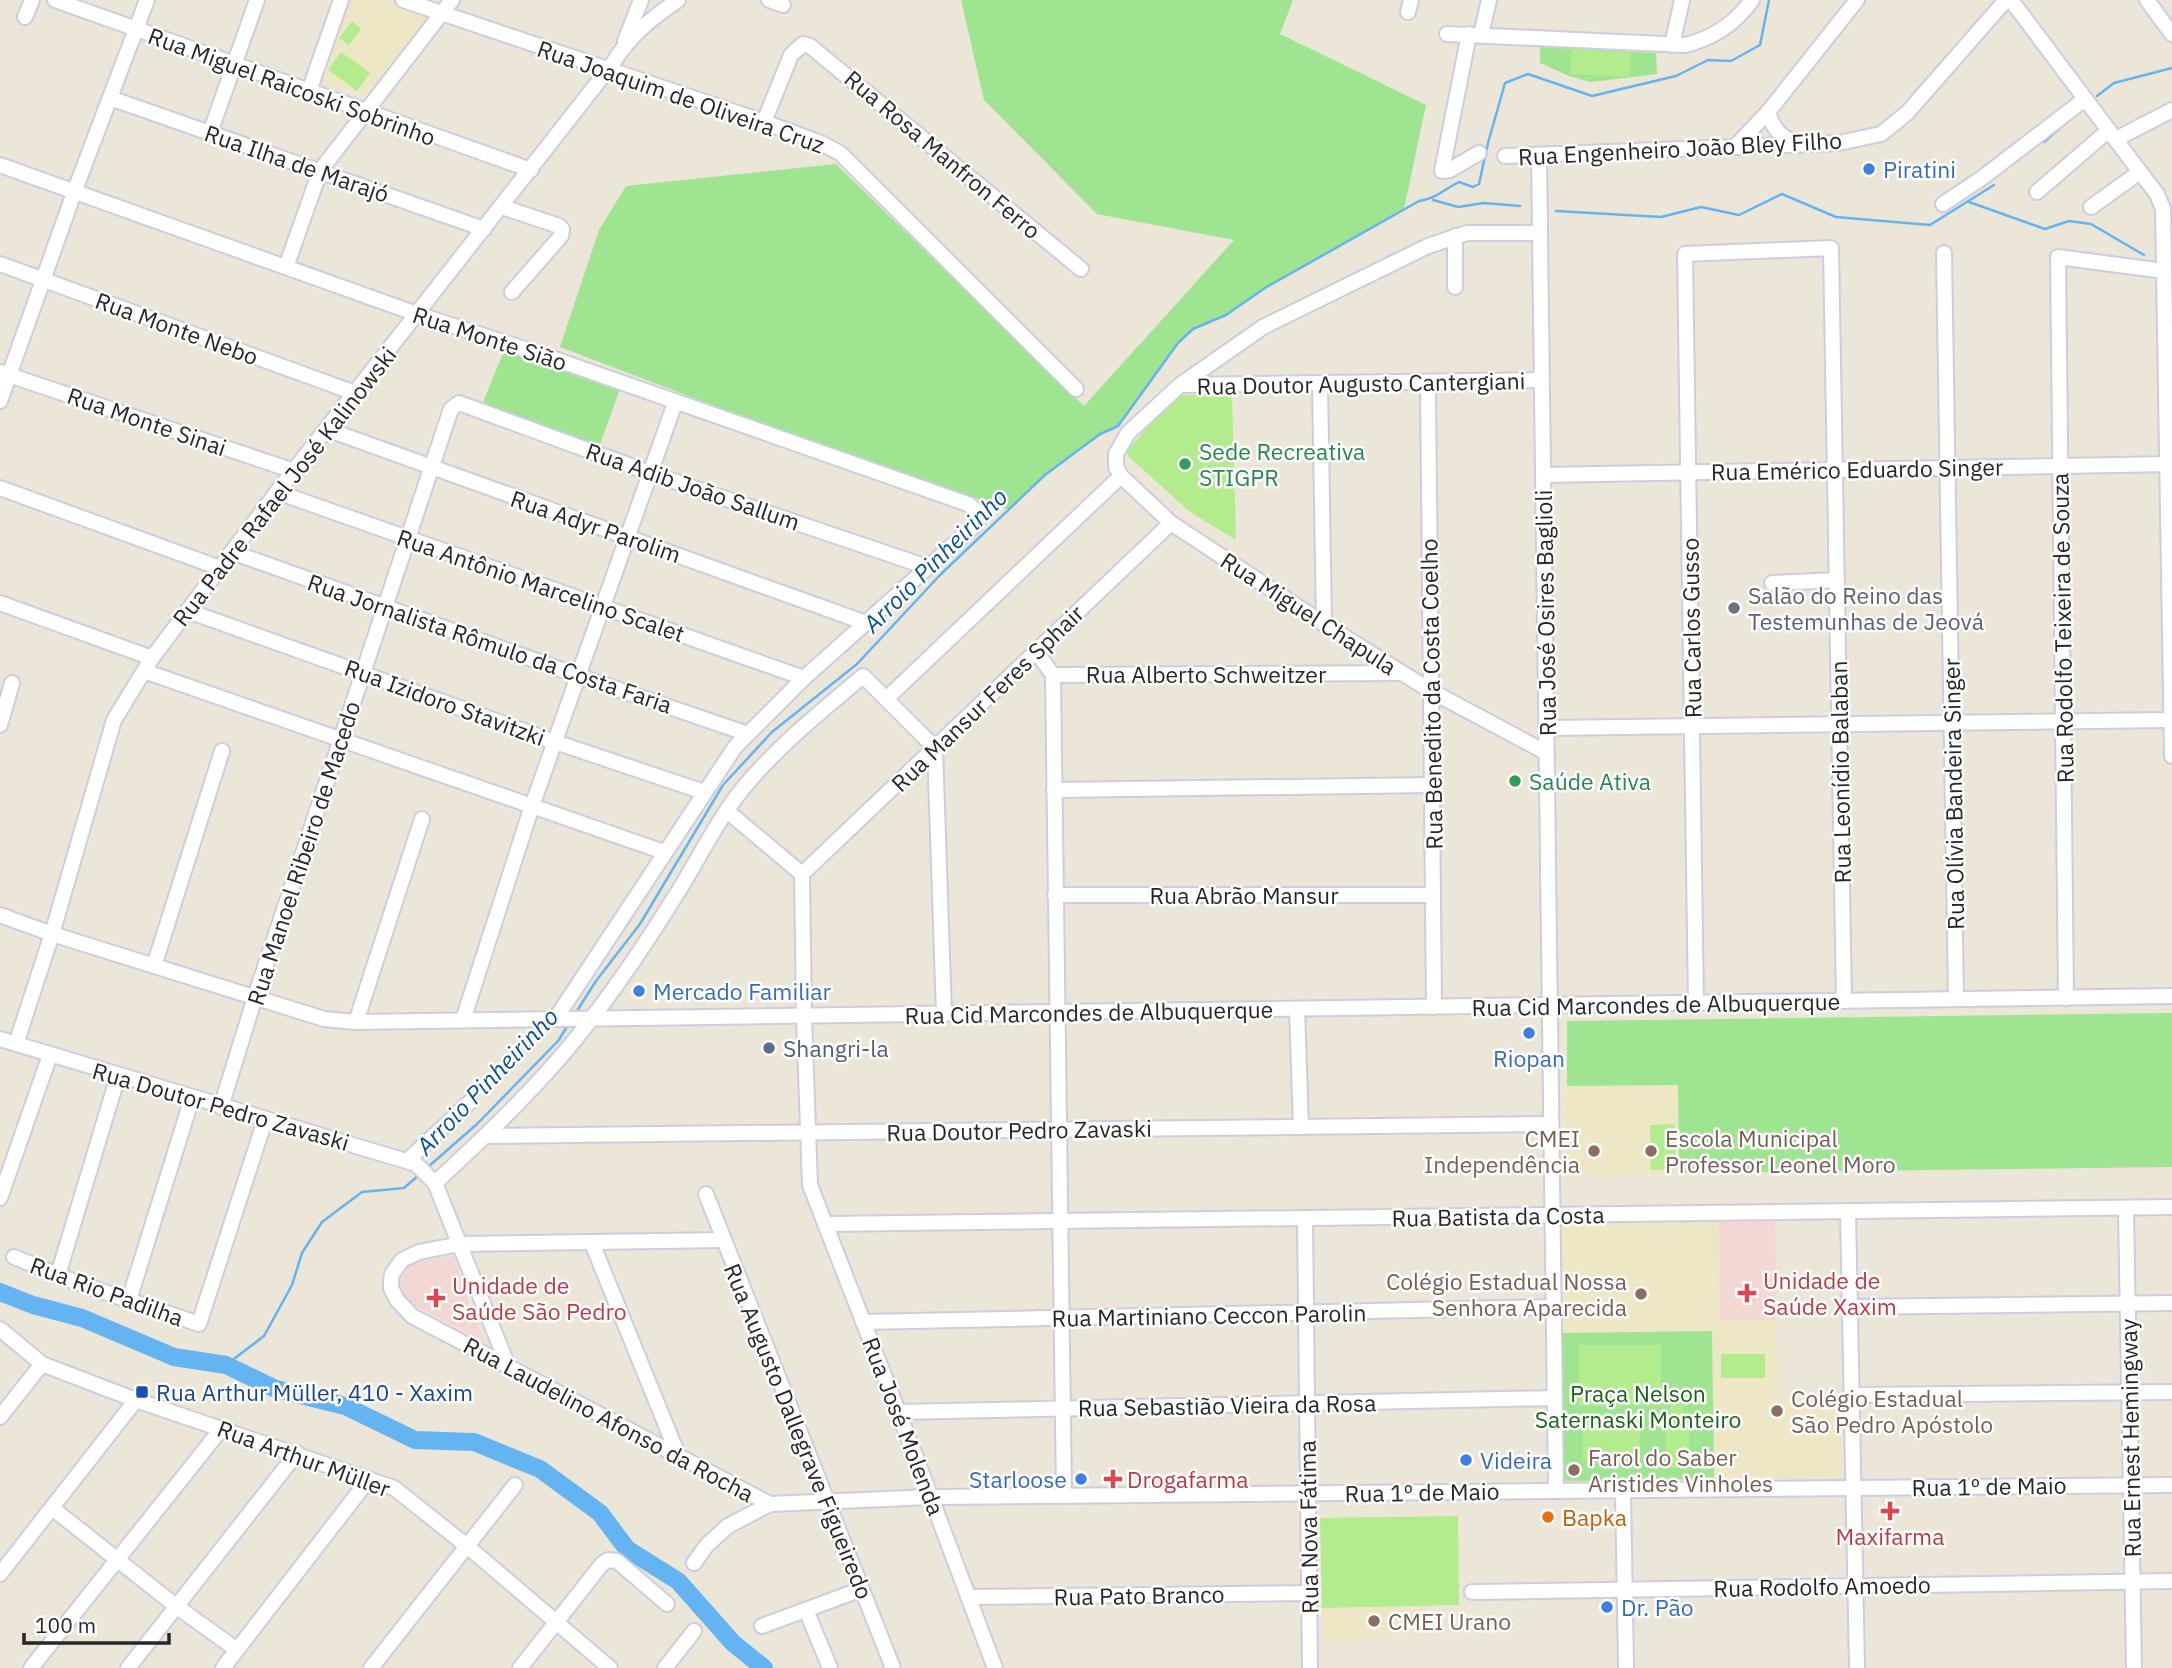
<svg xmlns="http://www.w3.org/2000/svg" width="2172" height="1668" font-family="'IBM Plex Sans',sans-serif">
  <rect width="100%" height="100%" fill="#ebe6d7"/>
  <g fill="#ede7c5">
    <polygon points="349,0 383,0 431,17 369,98 321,80"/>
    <polygon points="1678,1085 1679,1173 1564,1175 1564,1086"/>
    <polygon points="1719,1222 1720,1320 1776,1320 1777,1398 1841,1397 1842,1477 1714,1479 1712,1331 1562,1333 1561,1224"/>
    <polygon points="1426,1607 1426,1634 1376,1634 1376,1639 1322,1639 1322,1608"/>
  </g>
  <g fill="#f2d7d3">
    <polygon points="1775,1221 1776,1320 1720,1320 1719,1222"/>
    <polygon points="453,1256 483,1341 406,1301 402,1295 399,1284 406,1265"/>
  </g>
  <g fill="#9fe491">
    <polygon points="961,0 1293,0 1280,34 1426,105 1404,209 1265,288 1226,315 1193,329 1178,343 1118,426 1100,434 1045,475 1009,510 741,416 560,347 599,230 626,186 836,164 1084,406 1234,240 1097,214 984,100"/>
    <polygon points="1540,47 1656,53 1657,74 1591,82 1569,76 1540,63"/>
    <polygon points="506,346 621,386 598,450 481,407"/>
    <polygon points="2172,1013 2172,1167 1679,1173 1678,1085 1567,1086 1567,1021"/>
    <polygon points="1712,1331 1714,1479 1563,1481 1562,1333"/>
  </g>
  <g fill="#b2ec8c">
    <polygon points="352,21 361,29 349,45 339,38"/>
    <polygon points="1572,49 1631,53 1630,77 1570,74"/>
    <polygon points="341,52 370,73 357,91 328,70"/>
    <polygon points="1175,395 1232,395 1236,540 1189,511 1128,456 1127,451"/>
    <polygon points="1675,1124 1676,1169 1651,1170 1650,1125"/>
    <polygon points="1579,1345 1661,1345 1661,1405 1579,1406"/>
    <rect x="1721" y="1354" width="44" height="24"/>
    <polygon points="1671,1399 1684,1399 1683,1417 1670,1417"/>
    <rect x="1666" y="1423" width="23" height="45"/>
    <polygon points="1640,1426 1640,1461 1583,1461 1583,1427"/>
    <polygon points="1458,1516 1459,1605 1322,1608 1320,1518"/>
  </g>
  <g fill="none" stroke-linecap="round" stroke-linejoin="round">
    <g stroke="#65b4f2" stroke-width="2.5">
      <polyline points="2097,96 2114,83 2172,68"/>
      <polyline points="2044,142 2069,120"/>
      <polyline points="1433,200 1458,207 1484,203 1520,206"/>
      <polyline points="1969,202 2045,229 2069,221 2091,224 2144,255"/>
      <polyline points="1556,211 1661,217 1701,207 1739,215 1782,194 1836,217 1930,225 1994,185"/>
      <path d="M575,1014L596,981L640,924L723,785L772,732L857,664L941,574L1045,475L1100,434L1118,426L1178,343L1193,329L1226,315L1265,288L1419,201C1435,199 1445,189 1459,182L1473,187L1479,184L1488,143L1505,83L1528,74L1592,96L1676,76L1708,60L1731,61L1760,45L1769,0"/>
      <polyline points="428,1167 477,1124 558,1041 568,1025"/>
      <polyline points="226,1365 264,1336 292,1285 302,1253 322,1222 362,1192 404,1188 420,1174"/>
    </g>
    <polyline stroke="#65b4f2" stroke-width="18" points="0,1292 33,1305 82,1318 174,1357 226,1365 276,1389 345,1406 415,1440 474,1442 540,1469 600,1513 627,1549 678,1581 733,1643 764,1668"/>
    <g stroke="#cdcde1" stroke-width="18">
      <g id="minor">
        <polyline points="55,0 531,170"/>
        <polyline points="403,0 764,122 821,143 840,153 1076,389"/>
        <polyline points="769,0 783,5"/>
        <polyline points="2011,0 2140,172 2157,194 2163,209 2172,756"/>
        <polyline points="2147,0 2172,34"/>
        <polyline points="1408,12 1411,0"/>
        <polyline points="25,17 32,0"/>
        <path d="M1447,34L1685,45C1714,38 1735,24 1752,0"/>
        <polyline points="1469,34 1442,171 1450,170 1479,153"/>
        <polyline points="1481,35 1489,0"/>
        <polyline points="625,41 641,0"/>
        <polyline points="1672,45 1682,0"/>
        <polyline points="309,91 341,0"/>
        <polyline points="110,98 484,229"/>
        <path d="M1768,112C1773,129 1780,136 1796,144"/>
        <polyline points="764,122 791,55 803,44 810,46 1081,269"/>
        <polyline points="210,133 257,0"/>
        <polyline points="2116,139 2172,110"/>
        <polyline points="1735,147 1768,112 1857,0"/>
        <polyline points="1539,155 1556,1491"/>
        <polyline points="1505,156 1839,143 1881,134 1907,113 2006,0"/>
        <polyline points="0,165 417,314 546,356 968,504 979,513 978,521 973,527 804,678 735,747 556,1018"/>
        <polyline points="2037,192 2109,130"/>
        <polyline points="1943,204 1982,178 2085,99"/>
        <polyline points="502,207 559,226 562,229 561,236 512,292"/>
        <polyline points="2091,207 2140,172"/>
        <polyline points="1540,233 1467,233 1428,246 1263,327 1180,385 1128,433 1116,454 1116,467 1121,476 1171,523 1324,624 1431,691 1547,753"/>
        <polyline points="1455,236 1455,287"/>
        <polyline points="1944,253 1956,999"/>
        <polyline points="0,264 355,393"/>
        <polyline points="286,267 320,171 452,0"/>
        <polyline points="0,372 294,471"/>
        <polyline points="1428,382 1434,1007"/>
        <polyline points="1320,383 1324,624"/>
        <polyline points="1181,385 1542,380"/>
        <polyline points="0,401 75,190 147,0"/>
        <polyline points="326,429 866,623"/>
        <polyline points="1543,475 2172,464"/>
        <polyline points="0,488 220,568"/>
        <polyline points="277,492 804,678"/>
        <polyline points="232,552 579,676 748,734"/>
        <polyline points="1772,583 1837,580"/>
        <polyline points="0,603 152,658"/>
        <polyline points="188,611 555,742 704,792"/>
        <polyline points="1036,651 1053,675 1064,1496"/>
        <polyline points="144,671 664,852"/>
        <polyline points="1053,675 1401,673"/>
        <polyline points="886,699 1121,476"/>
        <polyline points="0,725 12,683"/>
        <polyline points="1546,728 2172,720"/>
        <polyline points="1054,790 1432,785"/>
        <polyline points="727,811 802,874 804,1016 810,1185 915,1455 995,1668"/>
        <polyline points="802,874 1171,523"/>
        <polyline points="1055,895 1433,895"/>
        <polyline points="0,915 52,934 324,1019 356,1022 2172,996"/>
        <polyline points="154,966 222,751"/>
        <polyline points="2066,998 2058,257 2164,271"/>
        <polyline points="1696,1003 1685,254 1831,248 1844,1001"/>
        <polyline points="1297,1009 1301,1127"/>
        <polyline points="463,1020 532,806 675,403"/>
        <polyline points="356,1022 422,819"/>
        <polyline points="0,1039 416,1164 435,1183 508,1366"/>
        <path d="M16,1044L52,934L114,720L152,658L277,492L613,63C629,36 652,18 678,0"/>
        <polyline points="221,1107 255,997 451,409 459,403 650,473 927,567"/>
        <polyline points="486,1136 1551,1124"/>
        <polyline points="408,1160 470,1102"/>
        <path d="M435,1183C490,1132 547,1078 592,1018C622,979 650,937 676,895C700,857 720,814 750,780C784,741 824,709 863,676L935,748L944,1014"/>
        <polyline points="706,1194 893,1668"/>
        <polyline points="0,1198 50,1055"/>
        <polyline points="2126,1208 2134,1668"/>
        <polyline points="1848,1212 1857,1668"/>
        <polyline points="1305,1219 1310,1668"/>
        <polyline points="825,1224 2172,1207"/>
        <polyline points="724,1240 460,1244 419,1252 402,1260 392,1274 391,1281 391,1288 397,1300 412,1316 770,1504"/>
        <polyline points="592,1243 678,1455"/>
        <polyline points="14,1257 75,1282 199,1324 265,1120"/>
        <polyline points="58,1275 118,1076"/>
        <polyline points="129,1300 192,1098"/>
        <polyline points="1850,1307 2172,1303"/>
        <polyline points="863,1322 1554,1307"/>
        <polyline points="0,1329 42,1364 136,1400 394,1488 467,1546 610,1668"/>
        <polyline points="1852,1395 2172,1392"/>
        <polyline points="899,1412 1555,1398"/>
        <polyline points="0,1417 42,1364"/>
        <polyline points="1623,1490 1626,1668"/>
        <polyline points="52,1508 176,1606 237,1650"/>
        <polyline points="694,1563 707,1545 728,1526 770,1504 931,1497 2172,1485"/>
        <polyline points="0,1574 136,1400"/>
        <polyline points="1472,1592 2172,1581"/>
        <polyline points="968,1597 1309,1593"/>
        <polyline points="806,1610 830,1668"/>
        <polyline points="762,1626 862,1589"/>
        <polyline points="31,1668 222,1428"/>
        <polyline points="128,1668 297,1453"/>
        <polyline points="223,1668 369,1479"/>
        <polyline points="371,1668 515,1485"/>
        <polyline points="520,1668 602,1564 608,1560 617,1561 667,1604"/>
        <polyline points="665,1668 694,1631"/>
      </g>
    </g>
    <use href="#minor" stroke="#fff" stroke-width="14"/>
  </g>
  <g fill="#3f7fe0" stroke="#fff" stroke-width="2.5">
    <circle cx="1869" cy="169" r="7"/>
    <circle cx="639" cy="991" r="7"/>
    <circle cx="1529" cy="1033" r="7"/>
    <circle cx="1466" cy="1460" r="7"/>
    <circle cx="1081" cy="1479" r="7"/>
    <circle cx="1607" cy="1607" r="7"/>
  </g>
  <g fill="#2e9e5b" stroke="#fff" stroke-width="2.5">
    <circle cx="1185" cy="464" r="7"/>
    <circle cx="1515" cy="781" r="7"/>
  </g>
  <circle fill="#6b7280" stroke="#fff" stroke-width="2.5" cx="1734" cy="608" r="7"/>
  <circle fill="#5c6f8a" stroke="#fff" stroke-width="2.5" cx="769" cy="1048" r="7"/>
  <g fill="#8d6e63" stroke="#fff" stroke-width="2.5">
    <circle cx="1594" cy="1151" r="7"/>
    <circle cx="1651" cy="1151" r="7"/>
    <circle cx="1641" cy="1294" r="7"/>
    <circle cx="1777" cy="1411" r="7"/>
    <circle cx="1574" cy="1470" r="7"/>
    <circle cx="1374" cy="1621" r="7"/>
  </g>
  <g fill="#e0444e" stroke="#fff" stroke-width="2.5">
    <path d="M1743.5 1282.5h7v7h7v7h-7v7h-7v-7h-7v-7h7z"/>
    <path d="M432.5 1287.5h7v7h7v7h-7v7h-7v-7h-7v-7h7z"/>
    <path d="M1109.5 1468.5h7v7h7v7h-7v7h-7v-7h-7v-7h7z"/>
    <path d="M1886.5 1500.5h7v7h7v7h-7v7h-7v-7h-7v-7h7z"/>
  </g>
  <rect fill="#1a4fb4" stroke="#fff" stroke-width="2.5" x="135" y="1385" width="14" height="14" rx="3.5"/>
  <circle fill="#e8710a" stroke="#fff" stroke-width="2.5" cx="1548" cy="1517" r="7"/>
  <g text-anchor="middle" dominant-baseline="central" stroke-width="5" stroke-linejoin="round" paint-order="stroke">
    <g font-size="23" fill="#272727" stroke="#fff">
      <text transform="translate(292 86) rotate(20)">Rua Miguel Raicoski Sobrinho</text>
      <text transform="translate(681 96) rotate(19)">Rua Joaquim de Oliveira Cruz</text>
      <text transform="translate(1680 148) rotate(-3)">Rua Engenheiro João Bley Filho</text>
      <text transform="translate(943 154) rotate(40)">Rua Rosa Manfron Ferro</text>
      <text transform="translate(297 163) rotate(19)">Rua Ilha de Marajó</text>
      <text transform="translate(177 328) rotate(20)">Rua Monte Nebo</text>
      <text transform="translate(490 338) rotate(18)">Rua Monte Sião</text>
      <text transform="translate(1361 383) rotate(-1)">Rua Doutor Augusto Cantergiani</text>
      <text transform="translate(147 421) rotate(19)">Rua Monte Sinai</text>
      <text transform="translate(1857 469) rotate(-1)">Rua Emérico Eduardo Singer</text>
      <text transform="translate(284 486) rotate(-52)">Rua Padre Rafael José Kalinowski</text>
      <text transform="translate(693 486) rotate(19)">Rua Adib João Sallum</text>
      <text transform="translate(596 526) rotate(19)">Rua Adyr Parolim</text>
      <text transform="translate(541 585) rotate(19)">Rua Antônio Marcelino Scalet</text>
      <text transform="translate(1309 613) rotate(33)">Rua Miguel Chapula</text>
      <text transform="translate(1545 613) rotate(-91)">Rua José Osires Baglioli</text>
      <text transform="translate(1691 628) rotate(-91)">Rua Carlos Gusso</text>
      <text transform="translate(2062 628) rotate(-91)">Rua Rodolfo Teixeira de Souza</text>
      <text transform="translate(490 643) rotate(19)">Rua Jornalista Rômulo da Costa Faria</text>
      <text x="1206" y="674">Rua Alberto Schweitzer</text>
      <text transform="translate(1431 694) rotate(-91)">Rua Benedito da Costa Coelho</text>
      <text transform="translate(987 698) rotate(-44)">Rua Mansur Feres Sphair</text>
      <text transform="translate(445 702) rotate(20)">Rua Izidoro Stavitzki</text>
      <text transform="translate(1840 772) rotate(-91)">Rua Leonídio Balaban</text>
      <text transform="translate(1953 794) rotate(-91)">Rua Olívia Bandeira Singer</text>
      <text transform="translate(303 853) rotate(-72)">Rua Manoel Ribeiro de Macedo</text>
      <text x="1244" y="895">Rua Abrão Mansur</text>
      <text transform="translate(1656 1004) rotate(-1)">Rua Cid Marcondes de Albuquerque</text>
      <text transform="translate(1089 1012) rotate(-1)">Rua Cid Marcondes de Albuquerque</text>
      <text transform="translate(221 1106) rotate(16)">Rua Doutor Pedro Zavaski</text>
      <text transform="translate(1019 1130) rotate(-1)">Rua Doutor Pedro Zavaski</text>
      <text transform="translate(1498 1216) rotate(-1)">Rua Batista da Costa</text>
      <text transform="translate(107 1291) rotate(20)">Rua Rio Padilha</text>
      <text transform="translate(1209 1315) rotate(-1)">Rua Martiniano Ceccon Parolin</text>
      <text transform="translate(1227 1405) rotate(-1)">Rua Sebastião Vieira da Rosa</text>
      <text transform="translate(609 1419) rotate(28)">Rua Laudelino Afonso da Rocha</text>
      <text transform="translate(904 1426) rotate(69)">Rua José Molenda</text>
      <text transform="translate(799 1431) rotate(68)">Rua Augusto Dallegrave Figueiredo</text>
      <text transform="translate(2130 1438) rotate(-91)">Rua Ernest Hemingway</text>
      <text transform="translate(304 1458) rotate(20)">Rua Arthur Müller</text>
      <text transform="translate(1989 1486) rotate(-1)">Rua 1º de Maio</text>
      <text transform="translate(1422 1492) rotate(-1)">Rua 1º de Maio</text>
      <text transform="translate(1308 1527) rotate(-91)">Rua Nova Fátima</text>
      <text transform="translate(1822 1586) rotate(-1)">Rua Rodolfo Amoedo</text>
      <text transform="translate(1139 1595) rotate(-1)">Rua Pato Branco</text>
    </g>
    <g font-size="23" fill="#366cbe" stroke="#fff" text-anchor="start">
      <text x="1883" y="169">Piratini</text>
      <text x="653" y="991">Mercado Familiar</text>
      <text x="1529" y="1058" text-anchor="middle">Riopan</text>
      <text x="1480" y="1460">Videira</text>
      <text x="1067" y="1479" text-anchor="end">Starloose</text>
      <text x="1621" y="1607">Dr. Pão</text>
    </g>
    <g font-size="23" fill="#27864d" stroke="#fff" text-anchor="start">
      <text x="1199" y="451">Sede Recreativa<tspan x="1199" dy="26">STIGPR</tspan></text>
      <text x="1529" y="781">Saúde Ativa</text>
    </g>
    <g font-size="23" fill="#5b616d" stroke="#fff" text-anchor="start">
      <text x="1748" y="595">Salão do Reino das<tspan x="1748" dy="26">Testemunhas de Jeová</tspan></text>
    </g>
    <g font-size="23" fill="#4e5e75" stroke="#fff" text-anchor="start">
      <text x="783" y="1048">Shangri-la</text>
    </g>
    <g font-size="23" fill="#785e54" stroke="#fff" text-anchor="start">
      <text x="1580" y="1138" text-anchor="end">CMEI<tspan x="1580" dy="26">Independência</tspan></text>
      <text x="1665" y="1138">Escola Municipal<tspan x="1665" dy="26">Professor Leonel Moro</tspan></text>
      <text x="1627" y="1281" text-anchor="end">Colégio Estadual Nossa<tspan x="1627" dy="26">Senhora Aparecida</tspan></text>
      <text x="1791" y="1398">Colégio Estadual<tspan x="1791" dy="26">São Pedro Apóstolo</tspan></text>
      <text x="1588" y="1457">Farol do Saber<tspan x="1588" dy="26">Aristides Vinholes</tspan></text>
      <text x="1388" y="1621">CMEI Urano</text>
    </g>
    <g font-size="23" fill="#be3a42" stroke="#fff" text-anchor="start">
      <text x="1763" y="1280">Unidade de<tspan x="1763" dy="26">Saúde Xaxim</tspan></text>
      <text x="452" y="1285">Unidade de<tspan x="452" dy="26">Saúde São Pedro</tspan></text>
      <text x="1127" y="1479">Drogafarma</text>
      <text x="1890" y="1536" text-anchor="middle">Maxifarma</text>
    </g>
    <g font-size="23" fill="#164399" stroke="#fff" text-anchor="start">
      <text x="156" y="1392">Rua Arthur Müller, 410 - Xaxim</text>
    </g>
    <g font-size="23" fill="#196416" stroke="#fff">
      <text x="1638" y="1393">Praça Nelson<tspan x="1638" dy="26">Saternaski Monteiro</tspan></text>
    </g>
    <g font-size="23" fill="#c56008" stroke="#fff" text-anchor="start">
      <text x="1562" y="1517">Bapka</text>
    </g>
    <g font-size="24" font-style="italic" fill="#084e99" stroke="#fff">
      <text transform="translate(935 560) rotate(-45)">Arroio Pinheirinho</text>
      <text transform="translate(487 1081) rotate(-46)">Arroio Pinheirinho</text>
    </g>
  </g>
  <path d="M24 1633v10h145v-10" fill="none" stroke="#272727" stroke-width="3.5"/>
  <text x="35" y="1633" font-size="21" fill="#272727" stroke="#ffffff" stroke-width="5" paint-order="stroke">100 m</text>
</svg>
